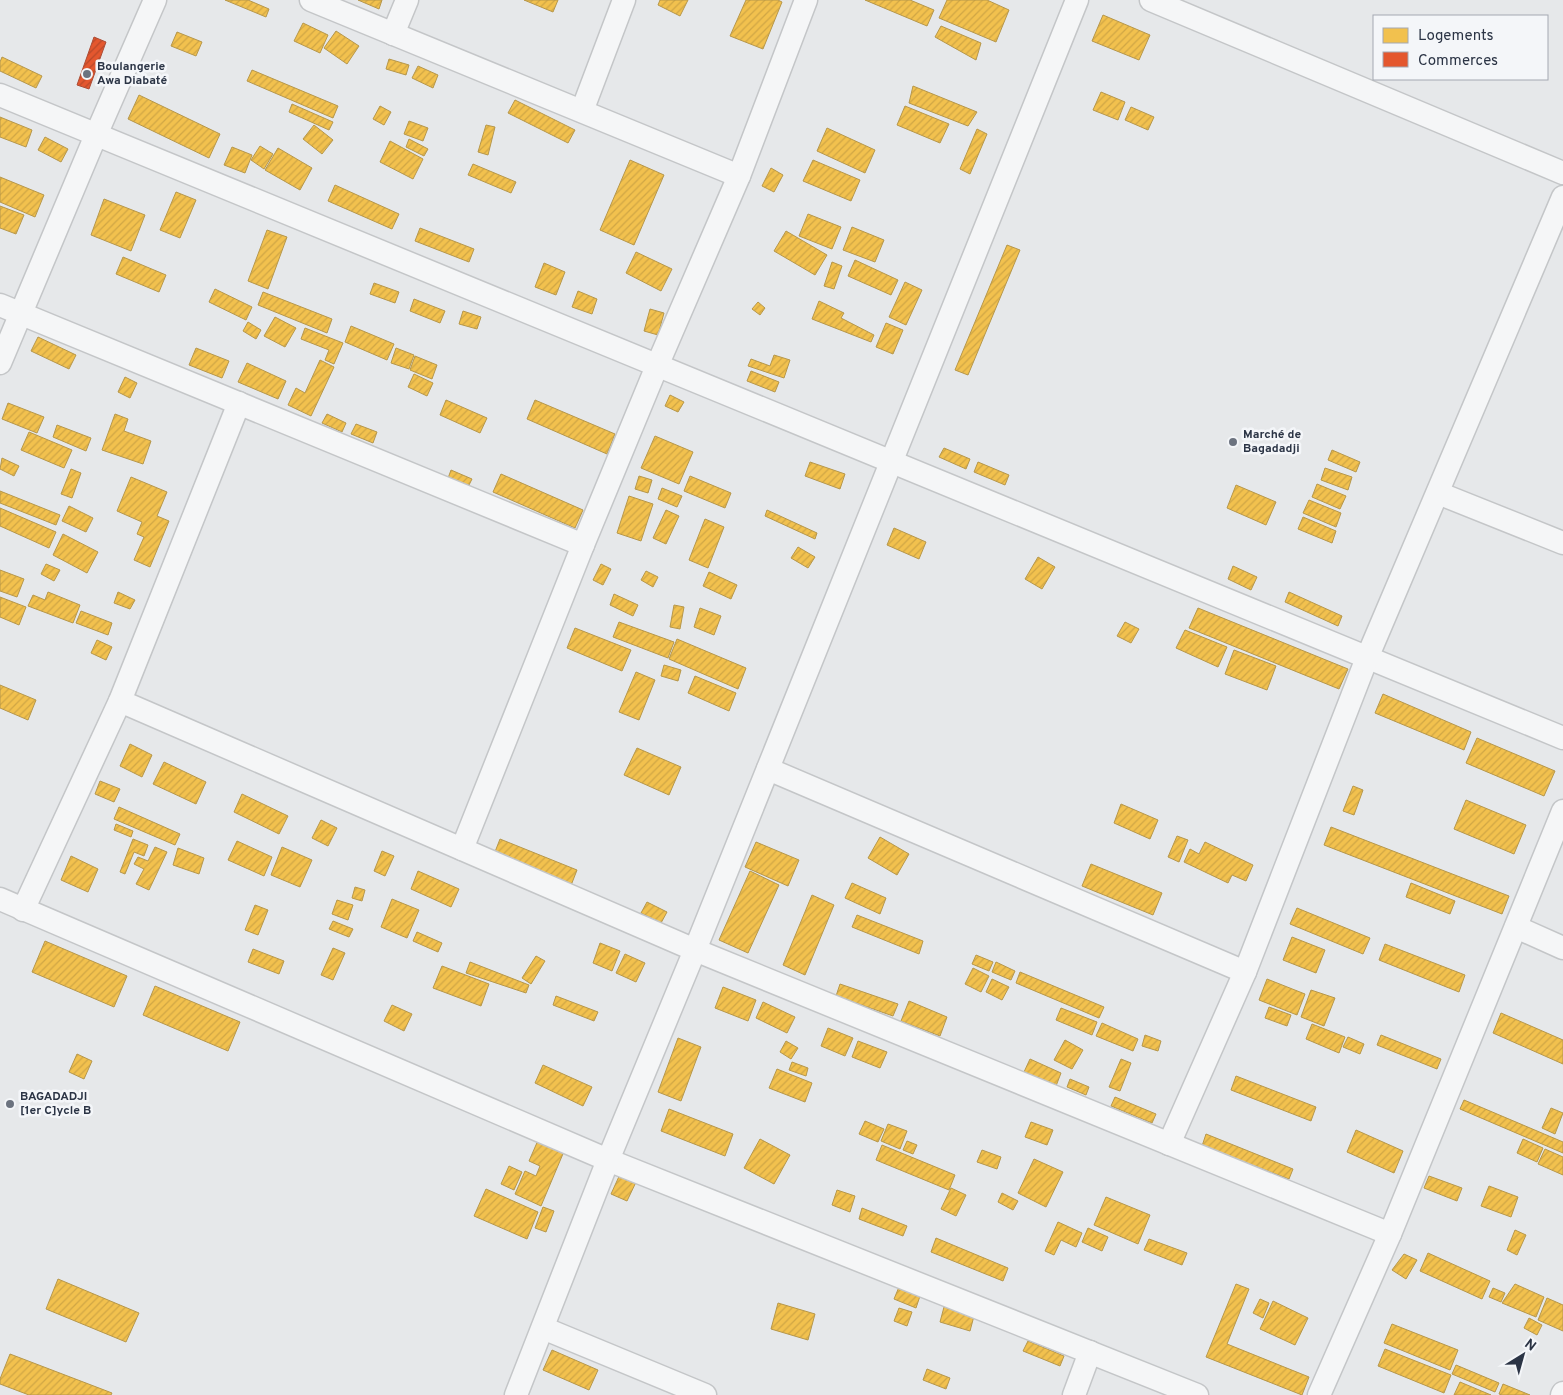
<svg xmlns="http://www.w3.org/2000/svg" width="1563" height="1395" font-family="Overpass,sans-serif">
  <defs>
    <pattern id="homes-hatch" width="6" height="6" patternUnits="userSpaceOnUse" patternTransform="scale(1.25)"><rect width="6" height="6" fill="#f2c14e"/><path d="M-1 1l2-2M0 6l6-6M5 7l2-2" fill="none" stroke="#d0a645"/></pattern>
    <pattern id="shops-hatch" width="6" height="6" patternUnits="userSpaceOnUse" patternTransform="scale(1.25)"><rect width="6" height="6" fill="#e4572e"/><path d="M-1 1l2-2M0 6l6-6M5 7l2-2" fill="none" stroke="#b94929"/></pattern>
  </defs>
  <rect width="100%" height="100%" fill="#e6e8ea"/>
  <g fill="url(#homes-hatch)" stroke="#b6974b">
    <polygon points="225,0 248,0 269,9 266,17"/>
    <polygon points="358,0 382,0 379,9"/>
    <polygon points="524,0 558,0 553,12"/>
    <polygon points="660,0 688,0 680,16 658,5"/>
    <polygon points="746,0 778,0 782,2 763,49 730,36"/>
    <polygon points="865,0 910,0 934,10 927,26"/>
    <polygon points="947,0 987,0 1009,10 996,42 939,18"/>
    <polygon points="1103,15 1150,35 1139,60 1092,41"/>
    <polygon points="303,23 328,35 320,53 294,41"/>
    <polygon points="941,26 981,43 976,60 935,37"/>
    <polygon points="336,31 359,46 347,64 324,48"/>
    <polygon points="177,32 202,42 196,56 171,46"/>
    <polygon points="2,57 42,76 36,88 0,71 0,62"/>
    <polygon points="389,59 409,65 406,75 386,69"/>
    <polygon points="418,66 438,75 433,88 412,78"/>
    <polygon points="252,70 338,106 333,118 247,81"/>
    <polygon points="913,86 977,112 968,126 909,103"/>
    <polygon points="1101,92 1125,102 1118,120 1093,110"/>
    <polygon points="139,95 220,134 209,158 128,119"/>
    <polygon points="515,100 575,130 568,143 508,113"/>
    <polygon points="292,104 333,122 329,130 289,112"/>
    <polygon points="380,106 391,112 384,125 373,119"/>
    <polygon points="905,106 949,124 940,143 897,125"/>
    <polygon points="1131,107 1154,117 1148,130 1125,120"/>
    <polygon points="0,117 32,130 26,147 0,137"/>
    <polygon points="409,121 428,128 423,141 404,134"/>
    <polygon points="314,125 333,140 322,154 303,139"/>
    <polygon points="486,125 495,127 488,155 478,152"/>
    <polygon points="827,128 875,150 865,173 817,151"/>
    <polygon points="977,129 987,134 970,174 960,169"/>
    <polygon points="45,137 68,149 61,162 38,150"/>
    <polygon points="409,139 428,149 424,156 406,147"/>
    <polygon points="390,141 423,159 413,179 380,162"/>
    <polygon points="260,146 273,154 264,169 251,160"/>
    <polygon points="232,147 252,155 245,173 224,165"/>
    <polygon points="278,148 312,168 300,190 265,170"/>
    <polygon points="630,160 664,175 634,245 600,230"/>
    <polygon points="813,160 860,180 851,201 803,181"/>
    <polygon points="473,164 516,182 511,193 468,175"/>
    <polygon points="771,168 783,175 774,192 762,186"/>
    <polygon points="0,177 44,195 35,217 0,202"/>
    <polygon points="335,185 399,214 392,229 328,201"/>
    <polygon points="176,192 196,200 180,238 160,230"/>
    <polygon points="104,199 145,215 131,251 91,235"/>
    <polygon points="0,206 24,215 16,234 0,228"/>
    <polygon points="808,214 841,227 832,249 799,236"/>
    <polygon points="852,227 884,240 875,262 843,250"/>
    <polygon points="420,228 474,249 469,262 415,241"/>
    <polygon points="267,230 287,237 268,289 248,281"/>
    <polygon points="786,231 827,255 815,275 774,251"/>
    <polygon points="1007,245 1020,250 968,375 955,370"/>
    <polygon points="636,252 672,269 661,291 626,273"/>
    <polygon points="123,257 166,275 159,292 116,274"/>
    <polygon points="855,260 898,280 891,295 848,276"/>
    <polygon points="832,262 842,266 834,289 824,286"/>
    <polygon points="544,263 565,272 556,295 535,287"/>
    <polygon points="905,282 922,290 906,325 889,317"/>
    <polygon points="374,283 399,292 395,303 370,294"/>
    <polygon points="215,289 252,307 246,320 209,302"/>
    <polygon points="578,291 597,299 592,314 572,307"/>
    <polygon points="263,292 332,319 327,333 258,305"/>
    <polygon points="414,299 445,311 440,323 410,311"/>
    <polygon points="819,301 844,313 841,318 874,335 871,342 812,319"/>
    <polygon points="758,302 765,308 760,315 752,309"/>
    <polygon points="650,309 664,313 658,335 644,331"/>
    <polygon points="463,311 481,317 477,329 459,324"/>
    <polygon points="275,317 296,328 285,347 264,336"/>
    <polygon points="248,322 261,330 256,339 243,331"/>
    <polygon points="886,323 903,330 893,354 876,347"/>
    <polygon points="351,326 394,344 387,360 345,342"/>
    <polygon points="305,328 343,343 334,364 325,360 329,350 301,339"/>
    <polygon points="38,337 76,355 69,369 31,351"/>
    <polygon points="196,348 229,361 222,378 189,365"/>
    <polygon points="396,348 414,355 409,369 391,363"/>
    <polygon points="774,355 790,360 784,378 748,366 751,359 770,366"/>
    <polygon points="415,356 437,365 432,379 410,370"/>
    <polygon points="320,360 334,367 311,416 288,405 296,388 305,393"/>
    <polygon points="247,363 286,381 278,399 238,382"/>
    <polygon points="751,371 779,382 775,392 747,381"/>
    <polygon points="414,374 433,383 427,396 408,387"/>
    <polygon points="125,377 137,383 130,398 118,392"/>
    <polygon points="670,395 684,402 678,412 665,406"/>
    <polygon points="446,400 487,418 480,433 440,415"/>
    <polygon points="535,400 615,434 607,454 527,419"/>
    <polygon points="8,403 44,417 37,433 2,419"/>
    <polygon points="115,414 128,419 124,431 151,441 143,464 102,450"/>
    <polygon points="327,414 346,423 342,432 322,423"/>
    <polygon points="356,424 377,432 373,443 351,434"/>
    <polygon points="57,425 91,438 86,451 53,437"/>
    <polygon points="29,432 72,450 64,468 21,450"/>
    <polygon points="655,436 693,452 679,484 641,468"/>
    <polygon points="944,448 970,459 966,469 939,457"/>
    <polygon points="1332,450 1360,462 1356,472 1328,460"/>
    <polygon points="2,458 19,466 14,476 0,469"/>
    <polygon points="810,462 845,474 840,489 805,476"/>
    <polygon points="978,462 1009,475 1005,485 974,472"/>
    <polygon points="1325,468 1352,477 1348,490 1321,480"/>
    <polygon points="71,469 81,473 72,498 61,494"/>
    <polygon points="451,470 472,479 467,489 447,481"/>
    <polygon points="501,474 583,510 575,528 493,492"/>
    <polygon points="639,476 652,480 648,493 635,489"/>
    <polygon points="690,476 731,493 725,508 684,491"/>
    <polygon points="131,477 167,492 157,516 169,521 150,567 134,560 144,537 137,534 142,522 117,511"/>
    <polygon points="1317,484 1346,496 1340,509 1312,497"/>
    <polygon points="1236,485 1276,502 1266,525 1227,508"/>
    <polygon points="662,488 682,496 677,507 658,499"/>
    <polygon points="0,491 60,515 56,525 0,503"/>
    <polygon points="629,496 653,504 641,541 617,533"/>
    <polygon points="1309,500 1341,513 1336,527 1303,513"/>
    <polygon points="69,506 93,518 86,532 62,521"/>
    <polygon points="0,508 56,532 49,548 0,526"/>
    <polygon points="666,510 679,516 666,544 653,538"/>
    <polygon points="767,510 817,533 815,539 765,516"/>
    <polygon points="1303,517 1336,531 1332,543 1298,529"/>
    <polygon points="705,519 724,527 708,568 689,560"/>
    <polygon points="894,528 926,542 919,559 887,545"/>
    <polygon points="63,534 98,552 87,573 53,555"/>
    <polygon points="798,547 815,557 808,568 791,558"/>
    <polygon points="1038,557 1055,567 1042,589 1025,579"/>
    <polygon points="46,564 60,570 54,581 41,574"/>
    <polygon points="601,564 611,569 603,585 593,580"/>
    <polygon points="1233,566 1257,577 1251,590 1228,579"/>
    <polygon points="0,570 24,579 17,597 0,591"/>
    <polygon points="646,571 658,577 653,587 641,580"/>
    <polygon points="709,572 737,585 731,599 703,586"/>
    <polygon points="48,592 80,605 73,623 28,606 33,595 45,600"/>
    <polygon points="118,592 135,600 130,609 114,603"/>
    <polygon points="1289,592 1342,616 1338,626 1285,602"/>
    <polygon points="614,594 638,605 633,616 610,605"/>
    <polygon points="0,597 26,607 19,625 0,617"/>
    <polygon points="674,605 684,607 680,629 670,627"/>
    <polygon points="700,608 721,616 714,635 694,627"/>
    <polygon points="1198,608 1348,669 1339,689 1189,628"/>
    <polygon points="81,611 112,623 108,635 76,623"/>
    <polygon points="619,622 674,642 668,658 613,637"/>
    <polygon points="1125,622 1139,629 1131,643 1117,636"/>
    <polygon points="575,628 631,650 622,671 567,648"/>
    <polygon points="1185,630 1227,647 1218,667 1176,648"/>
    <polygon points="677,639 746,668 738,689 669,659"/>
    <polygon points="97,640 112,647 106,660 91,653"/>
    <polygon points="1234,650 1276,666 1267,690 1225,674"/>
    <polygon points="664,665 681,670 678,681 661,676"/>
    <polygon points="636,672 655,680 639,720 619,712"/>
    <polygon points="695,676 736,693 729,711 688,693"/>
    <polygon points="0,685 36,700 28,720 0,708"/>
    <polygon points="1383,694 1471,732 1464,750 1375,713"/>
    <polygon points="1477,738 1555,771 1544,796 1466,763"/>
    <polygon points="130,744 152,755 142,777 120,766"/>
    <polygon points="637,748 681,767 669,795 624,775"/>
    <polygon points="164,762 206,782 196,804 153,784"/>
    <polygon points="100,781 120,789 114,802 95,794"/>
    <polygon points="1353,786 1363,790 1354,815 1343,811"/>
    <polygon points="242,794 288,816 279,834 234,812"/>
    <polygon points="1466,800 1526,825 1514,854 1454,829"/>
    <polygon points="1121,804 1158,820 1150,839 1114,823"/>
    <polygon points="119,807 180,834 175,845 114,819"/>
    <polygon points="321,820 337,828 328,846 312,838"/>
    <polygon points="116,824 133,831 131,837 114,830"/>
    <polygon points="1331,827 1509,896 1502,914 1324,845"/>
    <polygon points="1177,836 1188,840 1179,862 1168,857"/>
    <polygon points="880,837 909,854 897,875 868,858"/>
    <polygon points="133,839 148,845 144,856 134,852 125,874 120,872"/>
    <polygon points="500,839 577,870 570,888 493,857"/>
    <polygon points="237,841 272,857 264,876 228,860"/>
    <polygon points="756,842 799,860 788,886 745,867"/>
    <polygon points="1205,842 1253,865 1246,881 1232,875 1228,883 1184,862 1190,849 1199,854"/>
    <polygon points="155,847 167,852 149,890 136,884 144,869 134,864 138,857 148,861"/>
    <polygon points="282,847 312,860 300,887 271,875"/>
    <polygon points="178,848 204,858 199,874 173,865"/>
    <polygon points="382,851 394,856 385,876 374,871"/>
    <polygon points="71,856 98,869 88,892 61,880"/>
    <polygon points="1091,864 1162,893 1153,915 1082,886"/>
    <polygon points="418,871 459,889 451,907 411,889"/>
    <polygon points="750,871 779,885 748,953 719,940"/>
    <polygon points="852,883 886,898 880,914 845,898"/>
    <polygon points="1411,883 1455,901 1450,914 1406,897"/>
    <polygon points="355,887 365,890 362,901 352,898"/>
    <polygon points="812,895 834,905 805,975 783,965"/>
    <polygon points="392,899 419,910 407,938 381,927"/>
    <polygon points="337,900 353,905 348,920 332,914"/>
    <polygon points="647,902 667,912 661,923 641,913"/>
    <polygon points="255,905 268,910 258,935 245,930"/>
    <polygon points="1297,908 1370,938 1363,954 1290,924"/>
    <polygon points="857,915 923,941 919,954 852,927"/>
    <polygon points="333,921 353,929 349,937 329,929"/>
    <polygon points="417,932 442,943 438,952 413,941"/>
    <polygon points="1292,937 1325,950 1316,973 1283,960"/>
    <polygon points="45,941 127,976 114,1007 32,972"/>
    <polygon points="600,943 620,951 612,971 593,963"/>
    <polygon points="1385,944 1465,975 1459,992 1379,960"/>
    <polygon points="333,948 345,953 333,980 321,975"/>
    <polygon points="253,949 284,961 279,974 248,962"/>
    <polygon points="625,954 645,963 636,982 616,973"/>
    <polygon points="976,955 993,962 989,971 972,964"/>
    <polygon points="536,956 545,961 531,984 522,978"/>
    <polygon points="470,962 529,985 526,993 466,973"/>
    <polygon points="996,962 1015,971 1011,980 992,972"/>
    <polygon points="442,966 489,984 481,1006 433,988"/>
    <polygon points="973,968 989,976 981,992 965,984"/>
    <polygon points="1020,972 1104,1007 1099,1018 1016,983"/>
    <polygon points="992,979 1009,987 1002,1000 986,992"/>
    <polygon points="1267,979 1305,994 1297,1015 1259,1000"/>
    <polygon points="840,984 898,1004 893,1016 836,996"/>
    <polygon points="155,986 240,1022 228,1051 143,1015"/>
    <polygon points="723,987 756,1000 748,1021 715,1008"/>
    <polygon points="1311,990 1335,998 1324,1026 1301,1017"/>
    <polygon points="556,996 598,1012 594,1021 553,1005"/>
    <polygon points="909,1001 947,1017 940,1036 901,1021"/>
    <polygon points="763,1002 795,1017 787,1033 756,1018"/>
    <polygon points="392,1005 412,1014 404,1031 384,1021"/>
    <polygon points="1269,1007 1291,1015 1287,1026 1265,1018"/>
    <polygon points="1061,1008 1097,1022 1092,1035 1056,1020"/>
    <polygon points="1501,1013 1563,1040 1563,1064 1493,1033"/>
    <polygon points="1102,1023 1138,1039 1133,1051 1096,1036"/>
    <polygon points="1312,1024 1345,1037 1339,1053 1306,1039"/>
    <polygon points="828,1028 853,1038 845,1056 821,1046"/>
    <polygon points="1145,1035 1161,1041 1158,1051 1142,1046"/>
    <polygon points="1381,1035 1441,1059 1437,1069 1377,1045"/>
    <polygon points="1348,1037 1364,1044 1360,1054 1343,1047"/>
    <polygon points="678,1038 701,1047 681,1101 658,1092"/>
    <polygon points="1065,1040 1083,1050 1072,1069 1054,1060"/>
    <polygon points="786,1041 798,1048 791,1059 780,1052"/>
    <polygon points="858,1041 887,1052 880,1068 852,1057"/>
    <polygon points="77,1054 92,1061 84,1079 69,1072"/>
    <polygon points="1030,1059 1061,1073 1056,1086 1024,1072"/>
    <polygon points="1121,1059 1131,1063 1120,1091 1109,1087"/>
    <polygon points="792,1062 808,1068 806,1076 789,1070"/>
    <polygon points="543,1065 592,1087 583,1106 535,1083"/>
    <polygon points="777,1069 812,1083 805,1102 769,1088"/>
    <polygon points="1236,1076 1316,1107 1311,1121 1231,1090"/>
    <polygon points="1070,1079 1089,1087 1086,1095 1067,1087"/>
    <polygon points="1115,1097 1156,1114 1152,1123 1111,1106"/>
    <polygon points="1464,1100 1563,1142 1563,1153 1460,1109"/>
    <polygon points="1551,1108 1563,1113 1555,1134 1542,1128"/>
    <polygon points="669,1109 733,1134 725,1156 661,1131"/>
    <polygon points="865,1121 884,1129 878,1142 859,1134"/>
    <polygon points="1031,1122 1053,1130 1047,1145 1025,1137"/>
    <polygon points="888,1124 907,1131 900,1149 881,1141"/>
    <polygon points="1356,1130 1403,1151 1394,1173 1347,1152"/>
    <polygon points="1206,1134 1293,1169 1289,1179 1202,1146"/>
    <polygon points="539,1138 565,1149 541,1206 515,1194 525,1171 536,1176 540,1166 529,1161"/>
    <polygon points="760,1139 790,1155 774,1184 744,1168"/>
    <polygon points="1523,1139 1543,1148 1537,1162 1517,1153"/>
    <polygon points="907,1141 917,1145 913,1154 903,1150"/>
    <polygon points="882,1145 955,1175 949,1190 876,1160"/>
    <polygon points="1545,1149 1563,1157 1563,1175 1538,1164"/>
    <polygon points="982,1150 1001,1157 997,1169 977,1162"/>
    <polygon points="1034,1159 1063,1172 1046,1207 1018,1193"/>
    <polygon points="509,1166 522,1172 514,1190 501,1184"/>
    <polygon points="621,1172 637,1180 627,1201 611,1194"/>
    <polygon points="1429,1176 1462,1188 1457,1201 1424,1188"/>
    <polygon points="1489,1186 1518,1197 1511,1217 1481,1206"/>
    <polygon points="951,1188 966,1195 956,1216 941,1209"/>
    <polygon points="486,1189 538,1212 527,1239 474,1216"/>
    <polygon points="837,1190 855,1196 850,1212 832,1205"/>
    <polygon points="1002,1193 1018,1201 1013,1210 998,1202"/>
    <polygon points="1106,1197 1150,1215 1138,1244 1094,1225"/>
    <polygon points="543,1207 554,1211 546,1232 535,1228"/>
    <polygon points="862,1208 907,1226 903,1236 859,1219"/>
    <polygon points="1058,1222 1082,1233 1076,1247 1061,1240 1054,1255 1045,1251"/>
    <polygon points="1088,1228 1108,1237 1102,1251 1082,1242"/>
    <polygon points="1515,1230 1526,1235 1517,1255 1507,1250"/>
    <polygon points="936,1238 1008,1268 1003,1281 931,1252"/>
    <polygon points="1149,1239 1187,1253 1182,1265 1144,1250"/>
    <polygon points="1428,1253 1490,1281 1482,1299 1420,1271"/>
    <polygon points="1404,1254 1417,1260 1406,1279 1392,1270"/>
    <polygon points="58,1279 139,1313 126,1342 46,1309"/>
    <polygon points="1236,1284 1249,1289 1227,1344 1309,1377 1302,1395 1206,1357"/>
    <polygon points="1515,1284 1544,1297 1536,1317 1502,1303"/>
    <polygon points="899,1287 920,1296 916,1308 894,1299"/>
    <polygon points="1493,1288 1505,1293 1501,1302 1489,1297"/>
    <polygon points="1547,1298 1563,1305 1563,1331 1538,1320"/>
    <polygon points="1260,1299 1269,1303 1263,1318 1253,1313"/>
    <polygon points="1273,1301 1308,1318 1295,1345 1260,1329"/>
    <polygon points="778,1303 815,1314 808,1340 771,1329"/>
    <polygon points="944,1307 974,1316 970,1331 940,1322"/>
    <polygon points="899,1308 912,1312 907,1326 894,1321"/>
    <polygon points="1529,1318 1542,1325 1537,1335 1524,1328"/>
    <polygon points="1392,1324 1458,1350 1450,1370 1384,1343"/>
    <polygon points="1028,1341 1064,1356 1060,1366 1023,1351"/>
    <polygon points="1385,1349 1451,1375 1444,1393 1378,1366"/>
    <polygon points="552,1350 598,1370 589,1390 543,1370"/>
    <polygon points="10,1354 112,1393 111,1395 29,1395 0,1384 0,1379"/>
    <polygon points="1456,1365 1499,1383 1495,1392 1452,1374"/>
    <polygon points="927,1369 950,1378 946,1389 923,1380"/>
    <polygon points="1460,1382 1491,1395 1454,1395"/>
    <polygon points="1503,1384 1530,1395 1502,1395 1499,1394"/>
  </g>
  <polygon fill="url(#shops-hatch)" stroke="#ac4c35" points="94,37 106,42 89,89 77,85"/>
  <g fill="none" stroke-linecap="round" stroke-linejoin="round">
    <g stroke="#c4c6c8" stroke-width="25">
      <g id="street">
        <polyline points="311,0 739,176"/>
        <polyline points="1151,0 1563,173"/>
        <polyline points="393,34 407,0"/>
        <polyline points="0,95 1563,738"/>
        <polyline points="582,111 624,0"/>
        <polyline points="0,305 583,545"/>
        <polyline points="0,363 96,135 155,0"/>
        <polyline points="1438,493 1563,543"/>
        <polyline points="120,701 695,950 1390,1234"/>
        <polyline points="768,769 1245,972"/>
        <polyline points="462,849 583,545 657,366 739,176 806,0"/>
        <polyline points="0,899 608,1160 1197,1395"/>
        <polyline points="23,910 120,701 239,403"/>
        <polyline points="1516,927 1563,948"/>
        <polyline points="1169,1144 1245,972 1367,658 1563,197"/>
        <polyline points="543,1328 705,1395"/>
        <polyline points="516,1395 608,1160 695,950 1077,0"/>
        <polyline points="1074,1395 1090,1352"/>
        <polyline points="1319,1395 1390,1234 1563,811"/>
        <polyline points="1562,1395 1563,1393"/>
      </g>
    </g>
    <use href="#street" stroke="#f5f6f7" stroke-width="22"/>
  </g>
  <g fill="#6c737f" stroke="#f4f6f9" stroke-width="2">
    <circle cx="87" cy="74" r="5"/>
    <circle cx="1233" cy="442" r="5"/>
    <circle cx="10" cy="1104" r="5"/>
  </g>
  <g text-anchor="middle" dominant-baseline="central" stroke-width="5" stroke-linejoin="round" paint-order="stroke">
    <g font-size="12" font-weight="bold" fill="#2b3445" stroke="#f4f6f9" text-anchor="start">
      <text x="97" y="67">Boulangerie<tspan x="97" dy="14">Awa Diabaté</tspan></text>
      <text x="1243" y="435">Marché de<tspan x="1243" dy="14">Bagadadji</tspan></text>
      <text x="20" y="1097">BAGADADJI<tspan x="20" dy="14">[1er C]ycle B</tspan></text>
    </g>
  </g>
  <rect x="1373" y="15" width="175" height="65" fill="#f4f6f9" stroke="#a4a8b1"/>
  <rect x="1383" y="28" width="25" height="15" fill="#f2c14e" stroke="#a4a8b1"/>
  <text x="1418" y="40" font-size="15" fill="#2b3445">Logements</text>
  <rect x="1383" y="52" width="25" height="15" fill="#e4572e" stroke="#a4a8b1"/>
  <text x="1418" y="65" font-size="15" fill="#2b3445">Commerces</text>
  <g transform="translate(1523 1355) rotate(37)" stroke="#f4f6f9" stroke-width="4" paint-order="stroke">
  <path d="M0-4L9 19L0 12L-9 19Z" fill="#2b3445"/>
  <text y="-8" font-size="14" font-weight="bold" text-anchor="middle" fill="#2b3445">N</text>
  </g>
</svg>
